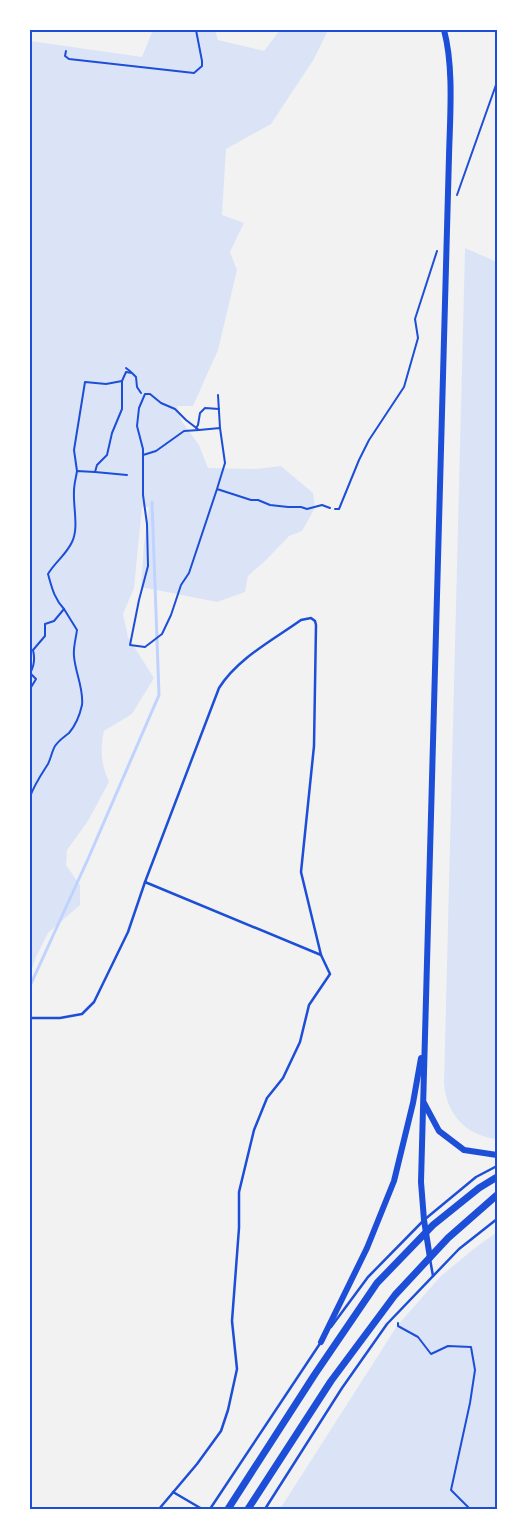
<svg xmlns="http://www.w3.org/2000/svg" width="527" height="1539" font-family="Figtree,sans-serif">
  <rect width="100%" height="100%" fill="#f2f2f2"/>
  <g fill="#dbe4f7">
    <path d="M153,30H215L218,40L264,51L280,30H328L314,59L271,124L226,149L222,215L244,223L230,252L237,270L218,350L193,406H177L181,420L199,445L208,468L256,469L281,466L313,493L315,508L302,531L289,536L267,559L248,576L245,592L217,602L141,587L144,545L149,507H142L134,588L123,614L128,637L154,678L132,714L104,731C100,750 101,764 109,782L88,821L67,850L66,865L80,885V905L48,933L37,955L30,974V41L142,57Z"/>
    <path d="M465,248L497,262V1139C466,1136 446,1114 444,1083Z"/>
    <polygon points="497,1232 497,1509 280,1509 397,1326 441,1276 475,1248"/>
  </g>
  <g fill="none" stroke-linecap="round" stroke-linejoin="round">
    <polyline stroke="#bfd3fe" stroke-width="3" points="30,986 88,859 159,695 152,502"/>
    <g stroke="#1d4ed8" stroke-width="2">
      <polyline points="66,51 65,56 69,59 194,73 202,66 202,61 196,30"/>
      <polyline points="457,195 497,82"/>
      <polyline points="126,368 131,372"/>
      <polyline points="218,395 220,428"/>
      <polyline points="196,428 198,425 200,413 205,408 219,409"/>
      <polyline points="143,455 156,451 184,431 199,430"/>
      <polyline points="77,471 74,450 85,382 106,384 122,381"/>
      <polyline points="95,472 127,475"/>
      <polyline points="217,489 189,573 181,585 171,615 162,634 145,647 130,645 139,600 148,566 147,524 143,495 143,449 137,426 139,408 145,394 150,394 161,403 175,409 186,420 199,430 220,428 225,463 217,489 251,500 258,500 270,505 288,507 301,507 307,509 322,505 330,508"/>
      <polyline points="335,509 339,509 359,460 369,440 404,387 418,338 415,319 437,251"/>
      <path d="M30,689L36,679L30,673C35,665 35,658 33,650L45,636V624L54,621L64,609C54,598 52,588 48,574C55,562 66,555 72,542C79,528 73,507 74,491C74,484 76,478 77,471L95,472L97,465L107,455L112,433L122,409V381L126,372L132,373L136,377L137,387L141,393"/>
      <path d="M30,797C34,785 41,775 48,764C51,758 52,751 55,746C59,740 64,737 69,733C75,726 80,714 82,705C84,689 75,672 74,656C73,648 76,638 77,630L64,609"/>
      <polyline points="398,1323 398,1326 418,1337 431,1354 448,1346 471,1347 475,1370 470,1403 451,1490 470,1509"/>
    </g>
    <g stroke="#1d4ed8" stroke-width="2.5">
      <path d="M145,882L219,688C238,658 273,640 301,620L311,618L315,621L316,625L314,746L301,872L321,955"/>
      <polyline points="30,1018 60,1018 82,1014 94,1002 128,932 145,882 321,955 330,974 309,1005 300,1042 283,1078 267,1098 254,1130 239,1192 239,1228 232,1321 237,1369 228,1410 221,1431 197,1464 159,1509"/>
      <polyline points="430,1259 433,1276"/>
      <polyline points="331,1327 368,1277 424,1220 476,1177 497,1166"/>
      <polyline points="173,1492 202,1509"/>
      <polyline points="210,1509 321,1342"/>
      <polyline points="265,1509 342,1388 387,1324 459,1249 497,1219"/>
    </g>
    <g stroke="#1d4ed8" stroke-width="6">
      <polyline points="424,1103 439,1131 464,1150 497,1155"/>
      <path d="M430,1258L424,1220L421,1182L449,156C450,117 454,67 444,30"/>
      <polyline points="321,1342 367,1248 394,1181 413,1103 421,1058"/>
    </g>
    <g stroke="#1d4ed8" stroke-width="7">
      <polyline points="228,1509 315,1374 377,1283 433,1225 479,1188 497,1177"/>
      <polyline points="248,1509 331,1381 395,1295 448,1238 497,1195"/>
    </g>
  </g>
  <rect width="527" height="1539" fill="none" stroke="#ffffff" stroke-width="62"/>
  <rect x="31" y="31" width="465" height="1477" fill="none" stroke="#1d4ed8" stroke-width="2"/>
</svg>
